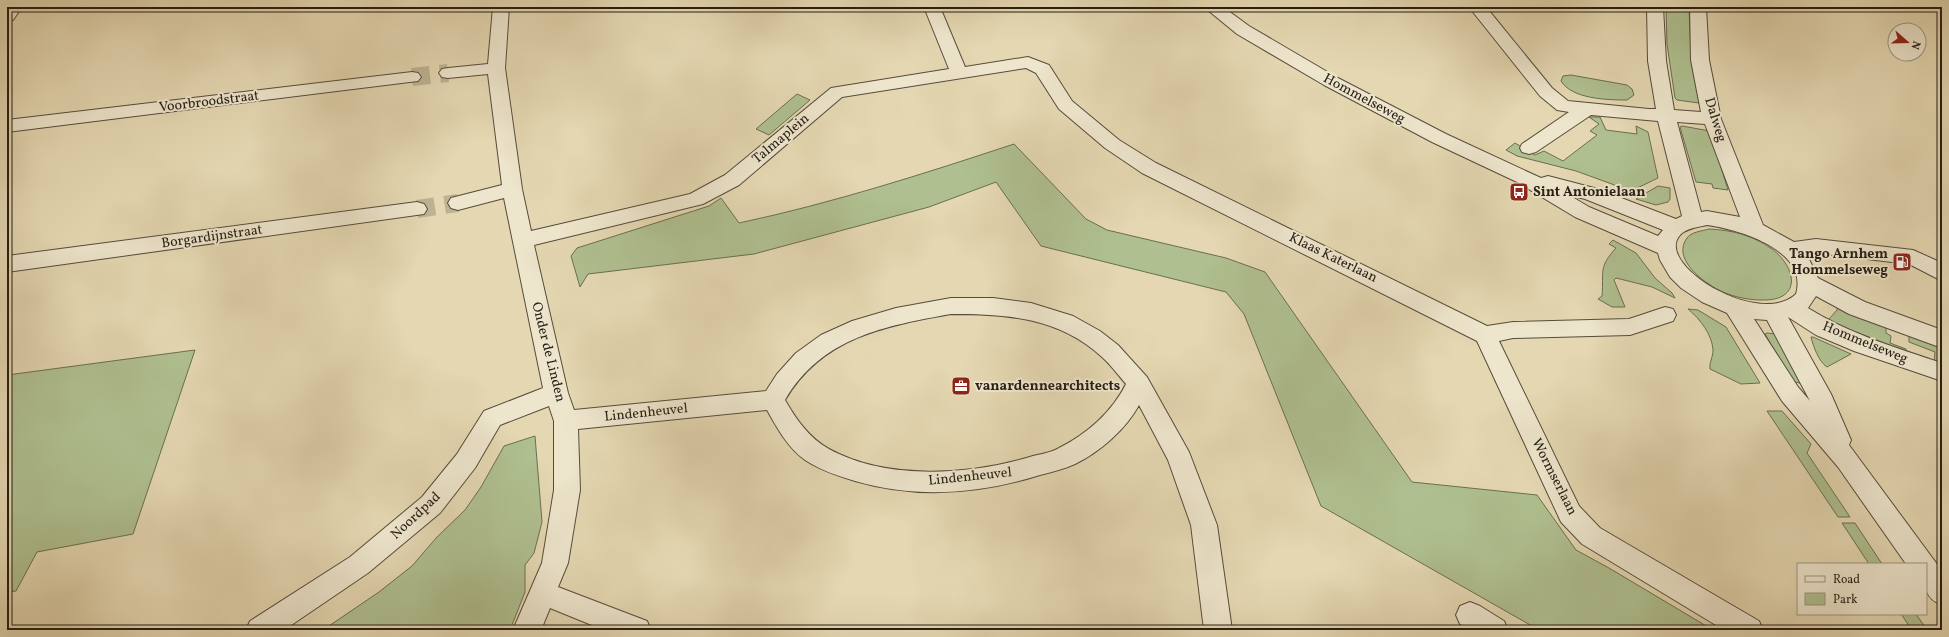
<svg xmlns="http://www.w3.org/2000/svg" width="1949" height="637" font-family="Vollkorn,serif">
  <rect width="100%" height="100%" fill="#e4d7b1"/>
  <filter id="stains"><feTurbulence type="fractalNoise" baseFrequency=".005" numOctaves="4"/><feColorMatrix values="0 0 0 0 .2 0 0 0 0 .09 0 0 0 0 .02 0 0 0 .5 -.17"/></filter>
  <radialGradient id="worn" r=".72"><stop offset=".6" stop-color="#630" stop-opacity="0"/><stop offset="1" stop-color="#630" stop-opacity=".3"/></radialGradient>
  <g fill="#afbf8f" stroke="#6a6e52">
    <polygon points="1666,7 1689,7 1691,58 1700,101 1699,103 1677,100 1675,98 1667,44"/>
    <path d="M1571,75L1627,85L1632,89L1634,95L1627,100C1607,100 1572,99 1561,81L1563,76Z"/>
    <polygon points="797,94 810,100 769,135 756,129"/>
    <polygon points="1589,117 1600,117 1606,130 1637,134 1636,126 1648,132 1658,178 1631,191 1576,171 1517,156 1506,150 1515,143 1535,155 1544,151 1563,161 1597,135 1590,131 1599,124"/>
    <polygon points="1682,126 1710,131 1728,190 1713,188 1712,184 1696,182 1680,127"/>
    <path d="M1014,144L1086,219L1107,230L1226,258L1265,272L1412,482L1537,495L1576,550L1609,568L1713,630H1539L1321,506L1244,314L1226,292L1041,246L996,182L929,207L754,254L588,274L580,287L571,256L577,248L709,206L721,198L739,223C833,203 923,174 1014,144Z"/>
    <polygon points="1658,186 1670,188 1670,199 1668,202 1656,205 1636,199"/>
    <path d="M1709,229C1731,230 1753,235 1772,249C1797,268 1802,301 1762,300C1746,300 1729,296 1715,288C1701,280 1672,258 1687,238C1691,232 1702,231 1709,229Z"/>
    <path d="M1613,240L1636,253L1655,278L1672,293L1675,298L1652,287L1616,278L1614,280L1625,307H1612L1598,299L1602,296C1604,271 1598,268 1616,248L1609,244Z"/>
    <polygon points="1838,305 1886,325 1886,333 1891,336 1890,343 1906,349 1906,352 1831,322 1829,319 1837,310"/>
    <path d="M1688,309L1698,310L1726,327L1760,383L1741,384L1710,369C1709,363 1713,357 1713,350C1712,334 1700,319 1688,309Z"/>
    <polygon points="1767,333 1776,334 1803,384 1792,381 1765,334"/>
    <polygon points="1909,334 1942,346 1942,366 1934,363 1935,352 1909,342"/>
    <path d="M1811,337H1813L1851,354L1827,367C1819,362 1813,346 1811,337Z"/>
    <polygon points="195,350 133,534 37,552 16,591 7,592 7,375"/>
    <polygon points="1767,411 1782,411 1811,444 1807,453 1850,517 1838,517"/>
    <polygon points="535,436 542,522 534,553 525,565 525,592 510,630 323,630 379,592 412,566 437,537 465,510 481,487 504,446"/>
    <polygon points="1842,523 1855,523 1882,564 1869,564"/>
    <polygon points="1901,614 1916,614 1927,630 1912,630"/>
  </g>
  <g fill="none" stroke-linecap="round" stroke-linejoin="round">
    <g stroke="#beb292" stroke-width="18" stroke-dasharray="18 10" stroke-linecap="butt">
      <polyline points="412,77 448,73"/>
      <polyline points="417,209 458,203"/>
    </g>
    <g stroke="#564c3c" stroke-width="2">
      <g id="minor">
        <polygon points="7,7 22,7 13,20 7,21"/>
        <path d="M493,7H509L505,68L522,189L531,231L690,194L725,175L831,88L949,69L924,7H940L965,67L1028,57L1049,65L1072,101L1119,140L1156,163L1487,326L1513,322L1629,319L1665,307L1673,309L1676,315L1673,321L1630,335L1513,338L1499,341L1579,506L1600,528L1759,621L1763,630H1724L1582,544L1561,522L1477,341L1142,173L1105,148L1059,109L1036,73L1026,68L842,97L739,185L703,204L534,245L568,393L574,410L766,391L777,374L796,353L821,335L852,321L896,308L951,298H993L1031,303L1073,316L1100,331L1118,345L1147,377L1189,452L1217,525L1232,630H1204L1191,525L1168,460L1139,405C1126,429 1100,452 1075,464C1064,469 1052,472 1040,475C980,494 917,499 855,481C838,476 820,470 805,460C788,448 777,428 767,410L578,429L580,490L568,563L558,587L647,621L651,630H604L550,608L541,630H513L542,563L554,490V421L549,406L500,425L475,468L440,513L368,573L284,630H246L250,621L350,557L422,497L457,454L484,411L543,388L504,198L458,210L451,208L448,203L451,198L502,185L488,74L448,78L442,77L439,73L442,69L448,68L488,64ZM951,314C1006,314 1059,317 1102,357C1111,365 1118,375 1126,384C1112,412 1087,434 1059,448C1052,452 1042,454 1033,456C972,475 887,481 829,449C809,438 796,419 785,400C822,337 885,326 951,314Z"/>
        <path d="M1204,7H1223L1249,26L1336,77L1446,134L1541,178L1548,176L1598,189L1676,219L1682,216L1658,121L1591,115L1536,152L1529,154L1522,152L1520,148L1522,144L1569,112L1557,110L1540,96L1469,7H1486L1552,88L1568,101L1649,109H1656L1648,61L1647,7H1663L1666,61L1674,110L1701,112L1691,60L1690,7H1706L1709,60L1721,119L1763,225L1794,242L1816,239L1913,250L1942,263V281L1909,264L1816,253L1807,255L1818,278L1865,302L1942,330V348L1849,314L1816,296L1808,308C1850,334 1896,348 1942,363V381L1854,351L1816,335L1788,317L1831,394L1851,440L1849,445L1942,571V605C1921,597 1926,583 1926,564H1906L1838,467L1782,401L1727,313L1702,302L1681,288L1670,277L1660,260L1658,253L1575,217L1517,182L1432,142L1324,85L1237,34ZM1677,122L1705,124L1740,217L1707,211L1701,212ZM1569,195L1585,199L1663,230L1658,236L1589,207ZM1707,225C1738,229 1809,250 1796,294C1759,329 1651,263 1681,234C1688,228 1698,227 1707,225ZM1754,319L1767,320L1810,401L1798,387Z"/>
        <polygon points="412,72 418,73 421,77 418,81 7,132 7,120"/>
        <polygon points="417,202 424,204 427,209 424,214 7,272 7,256"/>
        <polygon points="1470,602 1480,606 1504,621 1508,630 1470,630 1460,624 1456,615 1460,606"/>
      </g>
    </g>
    <use href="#minor" fill="#ede5cc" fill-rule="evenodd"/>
  </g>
  <defs>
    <g id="bus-square" transform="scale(1)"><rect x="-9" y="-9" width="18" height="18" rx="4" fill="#8f2418" stroke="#ede5cc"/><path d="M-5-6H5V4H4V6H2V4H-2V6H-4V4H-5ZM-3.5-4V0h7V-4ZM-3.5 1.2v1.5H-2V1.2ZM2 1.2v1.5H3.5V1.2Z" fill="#fff"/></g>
    <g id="fuel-square" transform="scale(1)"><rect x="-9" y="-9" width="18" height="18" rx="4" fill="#8f2418" stroke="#ede5cc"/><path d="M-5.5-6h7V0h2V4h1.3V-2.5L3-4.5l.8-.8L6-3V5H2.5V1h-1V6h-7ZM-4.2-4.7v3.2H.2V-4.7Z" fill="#fff"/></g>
    <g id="office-square" transform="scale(1)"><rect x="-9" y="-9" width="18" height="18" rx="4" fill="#8f2418" stroke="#ede5cc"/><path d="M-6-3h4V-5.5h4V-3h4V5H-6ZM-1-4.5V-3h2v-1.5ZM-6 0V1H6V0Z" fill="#fff"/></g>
  </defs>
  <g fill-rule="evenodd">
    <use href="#bus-square" x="1519" y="192"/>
    <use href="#fuel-square" x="1902" y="262"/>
    <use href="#office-square" x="961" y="386"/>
  </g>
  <g text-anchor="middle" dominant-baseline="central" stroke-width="4" stroke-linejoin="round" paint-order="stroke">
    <g font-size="14" fill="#261e15" stroke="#ede5cc">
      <text transform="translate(1364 99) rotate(28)">Hommelseweg</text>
      <text transform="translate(209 102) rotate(-7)">Voorbroodstraat</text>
      <text transform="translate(1715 120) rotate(73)">Dalweg</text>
      <text transform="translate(781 139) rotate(-40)">Talmaplein</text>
      <text transform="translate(212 237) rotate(-8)">Borgardijnstraat</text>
      <text transform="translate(1333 258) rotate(26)">Klaas Katerlaan</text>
      <text transform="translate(1865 343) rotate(22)">Hommelseweg</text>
      <text transform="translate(548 352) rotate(76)">Onder de Linden</text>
      <text transform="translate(646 413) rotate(-6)">Lindenheuvel</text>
      <text transform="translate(970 477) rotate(-6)">Lindenheuvel</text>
      <text transform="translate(1554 477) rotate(63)">Wormserlaan</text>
      <text transform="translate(416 516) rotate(-43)">Noordpad</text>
    </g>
    <g font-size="14" font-weight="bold" fill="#261e15" stroke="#ede5cc" text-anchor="start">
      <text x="1533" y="192">Sint Antonielaan</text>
      <text x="1888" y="254" text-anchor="end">Tango Arnhem<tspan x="1888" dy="16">Hommelseweg</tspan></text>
      <text x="975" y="386">vanardennearchitects</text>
    </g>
  </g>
  <rect width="1949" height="637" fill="none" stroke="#e4d7b1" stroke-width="24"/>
  <rect x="8" y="8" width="1933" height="621" fill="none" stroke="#261e15" stroke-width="2"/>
  <rect x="12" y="12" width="1925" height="613" fill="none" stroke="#261e15"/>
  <rect x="1797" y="563" width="130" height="52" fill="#ede5cc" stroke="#9d9583"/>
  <rect x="1805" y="576" width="20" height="6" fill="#ede5cc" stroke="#9d9583"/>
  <text x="1833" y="583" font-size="12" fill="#261e15">Road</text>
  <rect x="1805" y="593" width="20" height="12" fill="#afbf8f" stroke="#9d9583"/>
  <text x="1833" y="603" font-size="12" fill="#261e15">Park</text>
  <g transform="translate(1907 42) rotate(110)"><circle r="19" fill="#ede5cc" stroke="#9d9583"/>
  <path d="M0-3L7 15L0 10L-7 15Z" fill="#8f2418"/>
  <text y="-6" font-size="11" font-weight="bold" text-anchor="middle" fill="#261e15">N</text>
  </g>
  <rect width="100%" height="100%" filter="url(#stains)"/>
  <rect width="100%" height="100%" fill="url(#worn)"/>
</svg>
